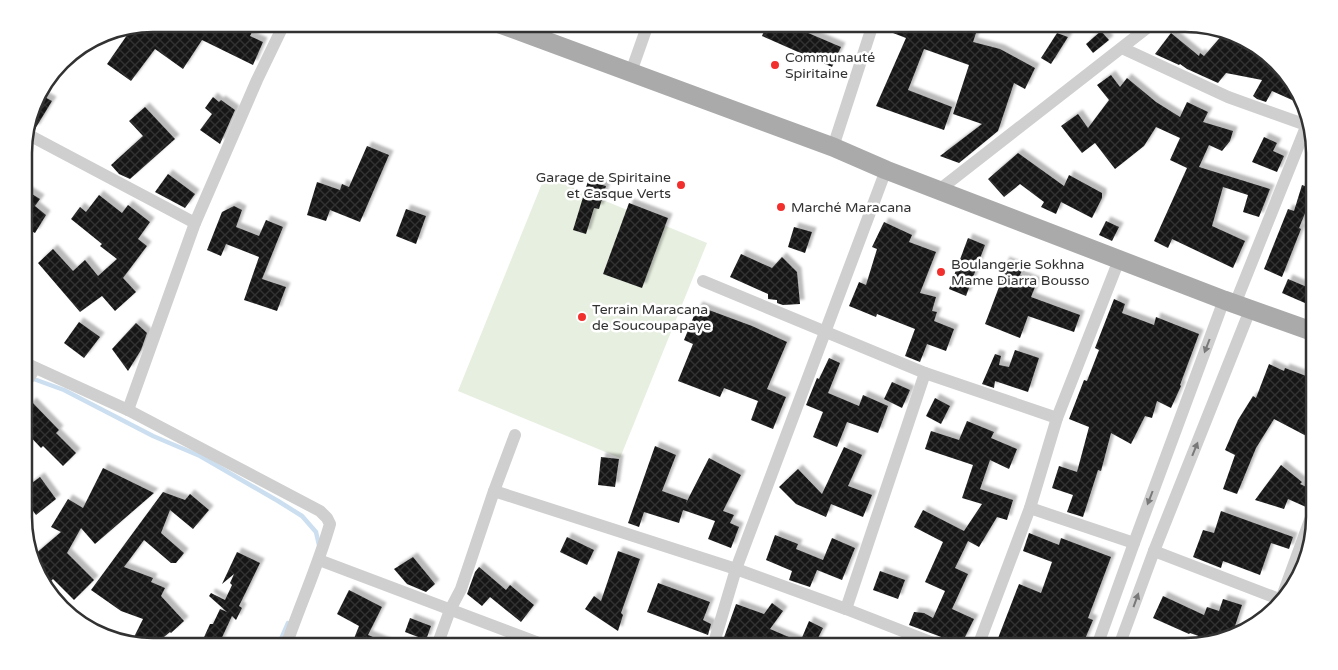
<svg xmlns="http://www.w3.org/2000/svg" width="1338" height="670" font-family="'Varela Round',sans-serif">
  <defs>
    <pattern id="building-cross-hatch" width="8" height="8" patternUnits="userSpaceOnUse" patternTransform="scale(1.25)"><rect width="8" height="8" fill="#191919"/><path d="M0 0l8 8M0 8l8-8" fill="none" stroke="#323232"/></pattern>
    <filter id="shadow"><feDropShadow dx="4.5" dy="-4.5" stdDeviation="1" flood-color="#0004"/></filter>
  </defs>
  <rect width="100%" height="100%" fill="#fff"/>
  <polygon fill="#e7efe0" points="545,176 707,243 620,458 458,391"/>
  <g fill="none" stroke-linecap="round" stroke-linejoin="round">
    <g stroke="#ccdff0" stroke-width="4.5">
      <polyline points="31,378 64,390 153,436 200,456 278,501 302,516 316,532 319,545"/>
      <polyline points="278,646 288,623"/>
    </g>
  </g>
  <g fill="url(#building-cross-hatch)" filter="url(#shadow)">
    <polygon points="154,24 256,24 250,36 263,42 253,65 202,40 183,69 155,49 131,81 107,64 132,28"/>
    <polygon points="767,24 787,24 841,47 832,67 762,36"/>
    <polygon points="881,24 979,24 973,42 1000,49 1035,68 1025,89 1014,83 998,131 959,163 940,156 982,124 953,114 969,65 924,49 908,90 952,107 944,130 876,106 906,38 880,28"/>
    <polygon points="1101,31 1109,40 1093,53 1086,44"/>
    <polygon points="1057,33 1068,37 1051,64 1041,58"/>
    <polygon points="1171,33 1199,56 1200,53 1204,56 1224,33 1242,37 1292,81 1301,104 1272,91 1266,102 1257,99 1253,96 1262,80 1226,73 1218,83 1187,69 1180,64 1179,65 1157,55 1155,54"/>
    <polygon points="1111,75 1120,87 1127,78 1156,102 1180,117 1187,102 1208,112 1203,122 1233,131 1230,141 1222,151 1209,145 1199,167 1270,189 1259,217 1243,212 1248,195 1223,187 1212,226 1245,241 1233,268 1172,239 1168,248 1154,241 1187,168 1170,160 1180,138 1156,127 1144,146 1115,169 1095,143 1082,153 1061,126 1078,114 1088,128 1109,100 1097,85"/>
    <polygon points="39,94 52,101 35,129 29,126"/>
    <polygon points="213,97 219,102 221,100 235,110 220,144 200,130 212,114 205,108"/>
    <polygon points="145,107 175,139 130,179 119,174 111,165 143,136 129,121"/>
    <polygon points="1264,137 1277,143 1273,151 1284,156 1277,172 1252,162"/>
    <polygon points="367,146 389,155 360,222 330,210 326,221 307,215 317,182 340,190 342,184 349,187"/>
    <polygon points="1018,153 1064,186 1069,175 1102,193 1102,198 1092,218 1061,202 1056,214 1041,207 1044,202 1020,184 1004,197 988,179"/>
    <polygon points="168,174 195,194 185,208 155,192"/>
    <polygon points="588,181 606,186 599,209 594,208 586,234 573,230"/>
    <polygon points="1302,185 1313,189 1313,202 1310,201 1299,228 1301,229 1282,277 1264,269 1288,209 1294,211"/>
    <polygon points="24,189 40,199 35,206 46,215 35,233 24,227"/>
    <polygon points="99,195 122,213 128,205 150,222 138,239 147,246 123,278 136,292 115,311 102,296 80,312 38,263 53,249 73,271 85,260 98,276 117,259 100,246 102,244 71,219 80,207 86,212"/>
    <polygon points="629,203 668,218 642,288 603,274"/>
    <polygon points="234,206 242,210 236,227 259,236 266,220 283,227 262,279 286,287 277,311 244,300 259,257 226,244 221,256 207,250 222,212"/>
    <polygon points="406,209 426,216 416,244 396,236"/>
    <polygon points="1106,221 1119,227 1112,241 1099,235"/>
    <polygon points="884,222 912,235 909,242 936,252 920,293 936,297 932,311 937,312 934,321 954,329 946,351 927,344 920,362 905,356 915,329 877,314 876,317 849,306 859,282 866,285 877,249 872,247"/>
    <polygon points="794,227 812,232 805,253 788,247"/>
    <polygon points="968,238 985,245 966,296 949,289"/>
    <polygon points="741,254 772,268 782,257 797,272 800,304 783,305 777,303 777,300 768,299 768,294 730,277"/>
    <polygon points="1005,261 1023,268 1020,275 1037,282 1031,297 1080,315 1074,332 1028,316 1020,338 985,324 999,287 996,286"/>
    <polygon points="1288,279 1314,290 1314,307 1282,293"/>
    <polygon points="1114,299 1125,304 1122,313 1154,325 1156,317 1199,334 1180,385 1181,386 1171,408 1157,401 1152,418 1145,416 1131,444 1111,433 1101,471 1098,470 1083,517 1067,512 1073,495 1052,488 1059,466 1077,472 1089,427 1069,419 1084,380 1087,381 1099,350 1095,348"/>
    <polygon points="698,306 752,326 787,342 767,389 786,397 773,429 751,420 758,401 724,388 720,397 678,381 693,344 684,340"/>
    <polygon points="79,322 100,337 84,358 64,343"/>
    <polygon points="136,323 147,333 141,350 128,371 112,349"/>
    <polygon points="1015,350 1039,358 1028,392 995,381 994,388 982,384 995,354 1001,356 999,365 1009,367"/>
    <polygon points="829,358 840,363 828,393 859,406 863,395 888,406 878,433 847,422 837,447 813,437 823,412 806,405 817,378 819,379"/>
    <polygon points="1269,364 1284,371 1285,368 1314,379 1314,440 1274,419 1256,448 1237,494 1223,489 1235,455 1225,450 1238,420 1253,396 1256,398"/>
    <polygon points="892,382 910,390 902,408 884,399"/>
    <polygon points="935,398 950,406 941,424 926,416"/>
    <polygon points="32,402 59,430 56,433 76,453 63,466 43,446 41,448 25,431 25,409"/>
    <polygon points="967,421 994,432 991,438 1017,449 1009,469 990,460 980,489 1013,500 1007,520 997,517 979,547 968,541 955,568 968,574 952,609 974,619 964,639 952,646 944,638 909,625 914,612 924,613 933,618 945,591 925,582 943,542 914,527 923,510 964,531 982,504 962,498 973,465 925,449 931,431 959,440"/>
    <polygon points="655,446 676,455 662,491 687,500 686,503 709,458 741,475 723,511 734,515 730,523 739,527 731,548 708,539 715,521 683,510 679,523 644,512 639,527 628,523"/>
    <polygon points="844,447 862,455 848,486 872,495 863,517 831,504 826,517 796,504 779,487 798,469 822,494"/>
    <polygon points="601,457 619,459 615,487 598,485"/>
    <polygon points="1281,465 1302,482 1300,484 1313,490 1306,507 1288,499 1284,509 1255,500"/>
    <polygon points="103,468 154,493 95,544 81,528 67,553 94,580 74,600 53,579 46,585 34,555 61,532 51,527 68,499 83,508"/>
    <polygon points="40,477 56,499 36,515 25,500 25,488"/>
    <polygon points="163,492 185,500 190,494 209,510 193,529 170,510 161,533 184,553 176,563 171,563 144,540 124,567 153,578 151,582 165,588 161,596 184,621 171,633 170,632 153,646 132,641 143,619 121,611 91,590"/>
    <polygon points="1221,511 1293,537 1289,549 1271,543 1260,575 1223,561 1221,568 1193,557 1203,530 1214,533"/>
    <polygon points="1029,533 1059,545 1061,538 1111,557 1088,618 1093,620 1082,646 995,646 1019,584 1041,593 1052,562 1023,551"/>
    <polygon points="775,535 798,544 796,549 823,560 832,538 855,548 842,580 817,570 810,587 789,580 792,571 766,560"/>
    <polygon points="567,537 594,550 587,565 560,552"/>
    <polygon points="618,551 640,559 621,613 623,615 618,631 585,609 594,596 601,601"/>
    <polygon points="237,552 260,563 239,606 242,608 236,620 232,616 218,646 200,646 210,624 213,624 220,609 227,612 209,596 211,593 225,600 232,585 230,583 234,574 222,584"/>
    <polygon points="413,557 435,584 426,592 407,584 394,569"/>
    <polygon points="479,567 506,590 510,585 534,605 521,622 490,597 482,606 467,594 475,572"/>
    <polygon points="880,571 905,580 898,599 873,590"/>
    <polygon points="658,583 710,602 703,620 711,624 708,635 647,612"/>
    <polygon points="349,590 382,607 368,635 395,646 351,646 359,626 337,614"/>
    <polygon points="1163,596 1204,615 1207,607 1219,611 1223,599 1242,605 1233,632 1210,640 1190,633 1189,634 1153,618"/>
    <polygon points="772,603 783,611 770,629 810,646 733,646 722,643 736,604 764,614"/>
    <polygon points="410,618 431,626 426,640 405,632"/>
    <polygon points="809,621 823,628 814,646 801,640"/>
  </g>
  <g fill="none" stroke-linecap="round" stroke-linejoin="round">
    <g stroke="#cfcfcf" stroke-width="12">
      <polyline points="1122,48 1228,97 1309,126"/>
      <polyline points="631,72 648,24"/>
      <polyline points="27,134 195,223"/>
      <polyline points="833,147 873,24"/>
      <polyline points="939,190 1152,24"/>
      <polyline points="703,281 925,373 1057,418"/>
      <polyline points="1235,304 1308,122"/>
      <path d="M25,363L128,410L320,511L327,518L330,524C318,566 300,605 286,646"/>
      <polyline points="25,384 35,368"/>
      <polyline points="128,410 195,223 257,80 284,24"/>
      <polyline points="494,491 736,569 846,609 941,646"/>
      <polyline points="1030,508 1134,543"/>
      <polyline points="1154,551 1279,599"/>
      <polyline points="319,560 547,646"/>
      <polyline points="1283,594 1314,509"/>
      <polyline points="846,609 925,373"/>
      <polyline points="437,646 450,610 461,589 494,491 515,435"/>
      <polyline points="713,646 736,569 886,170"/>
      <polyline points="978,646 1030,508 1057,418 1119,260"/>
      <polyline points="1097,646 1134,543 1224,300"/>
      <polyline points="1119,646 1154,551 1250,310"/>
    </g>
    <polyline stroke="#aaa" stroke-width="19" points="500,24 833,147 886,170 1224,300 1314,332"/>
  </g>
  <defs><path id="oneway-solid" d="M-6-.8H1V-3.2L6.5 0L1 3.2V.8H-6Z" transform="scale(1.25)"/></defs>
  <g fill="#797979">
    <use href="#oneway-solid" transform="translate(1207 346) rotate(111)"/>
    <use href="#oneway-solid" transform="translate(1195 449) rotate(-68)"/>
    <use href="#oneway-solid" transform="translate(1150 498) rotate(111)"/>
    <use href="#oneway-solid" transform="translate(1136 600) rotate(-70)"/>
  </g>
  <g fill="#f12f2d" stroke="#fff" stroke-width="2">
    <circle cx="775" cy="65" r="5"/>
    <circle cx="681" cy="185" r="5"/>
    <circle cx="781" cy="207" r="5"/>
    <circle cx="941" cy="272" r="5"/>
    <circle cx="582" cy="317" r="5"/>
  </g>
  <g text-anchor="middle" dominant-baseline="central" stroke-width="5" stroke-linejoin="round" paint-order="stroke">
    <g font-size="14" fill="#323232" stroke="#fff" text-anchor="start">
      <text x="785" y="57">Communauté<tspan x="785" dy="16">Spiritaine</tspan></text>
      <text x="671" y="177" text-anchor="end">Garage de Spiritaine<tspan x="671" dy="16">et Casque Verts</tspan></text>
      <text x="791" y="207">Marché Maracana</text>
      <text x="951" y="264">Boulangerie Sokhna<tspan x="951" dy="16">Mame Diarra Bousso</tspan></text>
      <text x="592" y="309">Terrain Maracana<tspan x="592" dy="16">de Soucoupapaye</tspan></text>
    </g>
  </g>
  <path d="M0 0H1338V670H0ZM153 32H1185A121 121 0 0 1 1306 153V517A121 121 0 0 1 1185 638H153A121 121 0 0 1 32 517V153A121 121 0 0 1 153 32Z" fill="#fff" fill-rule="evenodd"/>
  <path fill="none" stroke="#323232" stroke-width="2.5" d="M153 32H1185A121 121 0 0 1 1306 153V517A121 121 0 0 1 1185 638H153A121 121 0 0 1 32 517V153A121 121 0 0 1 153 32Z"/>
</svg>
